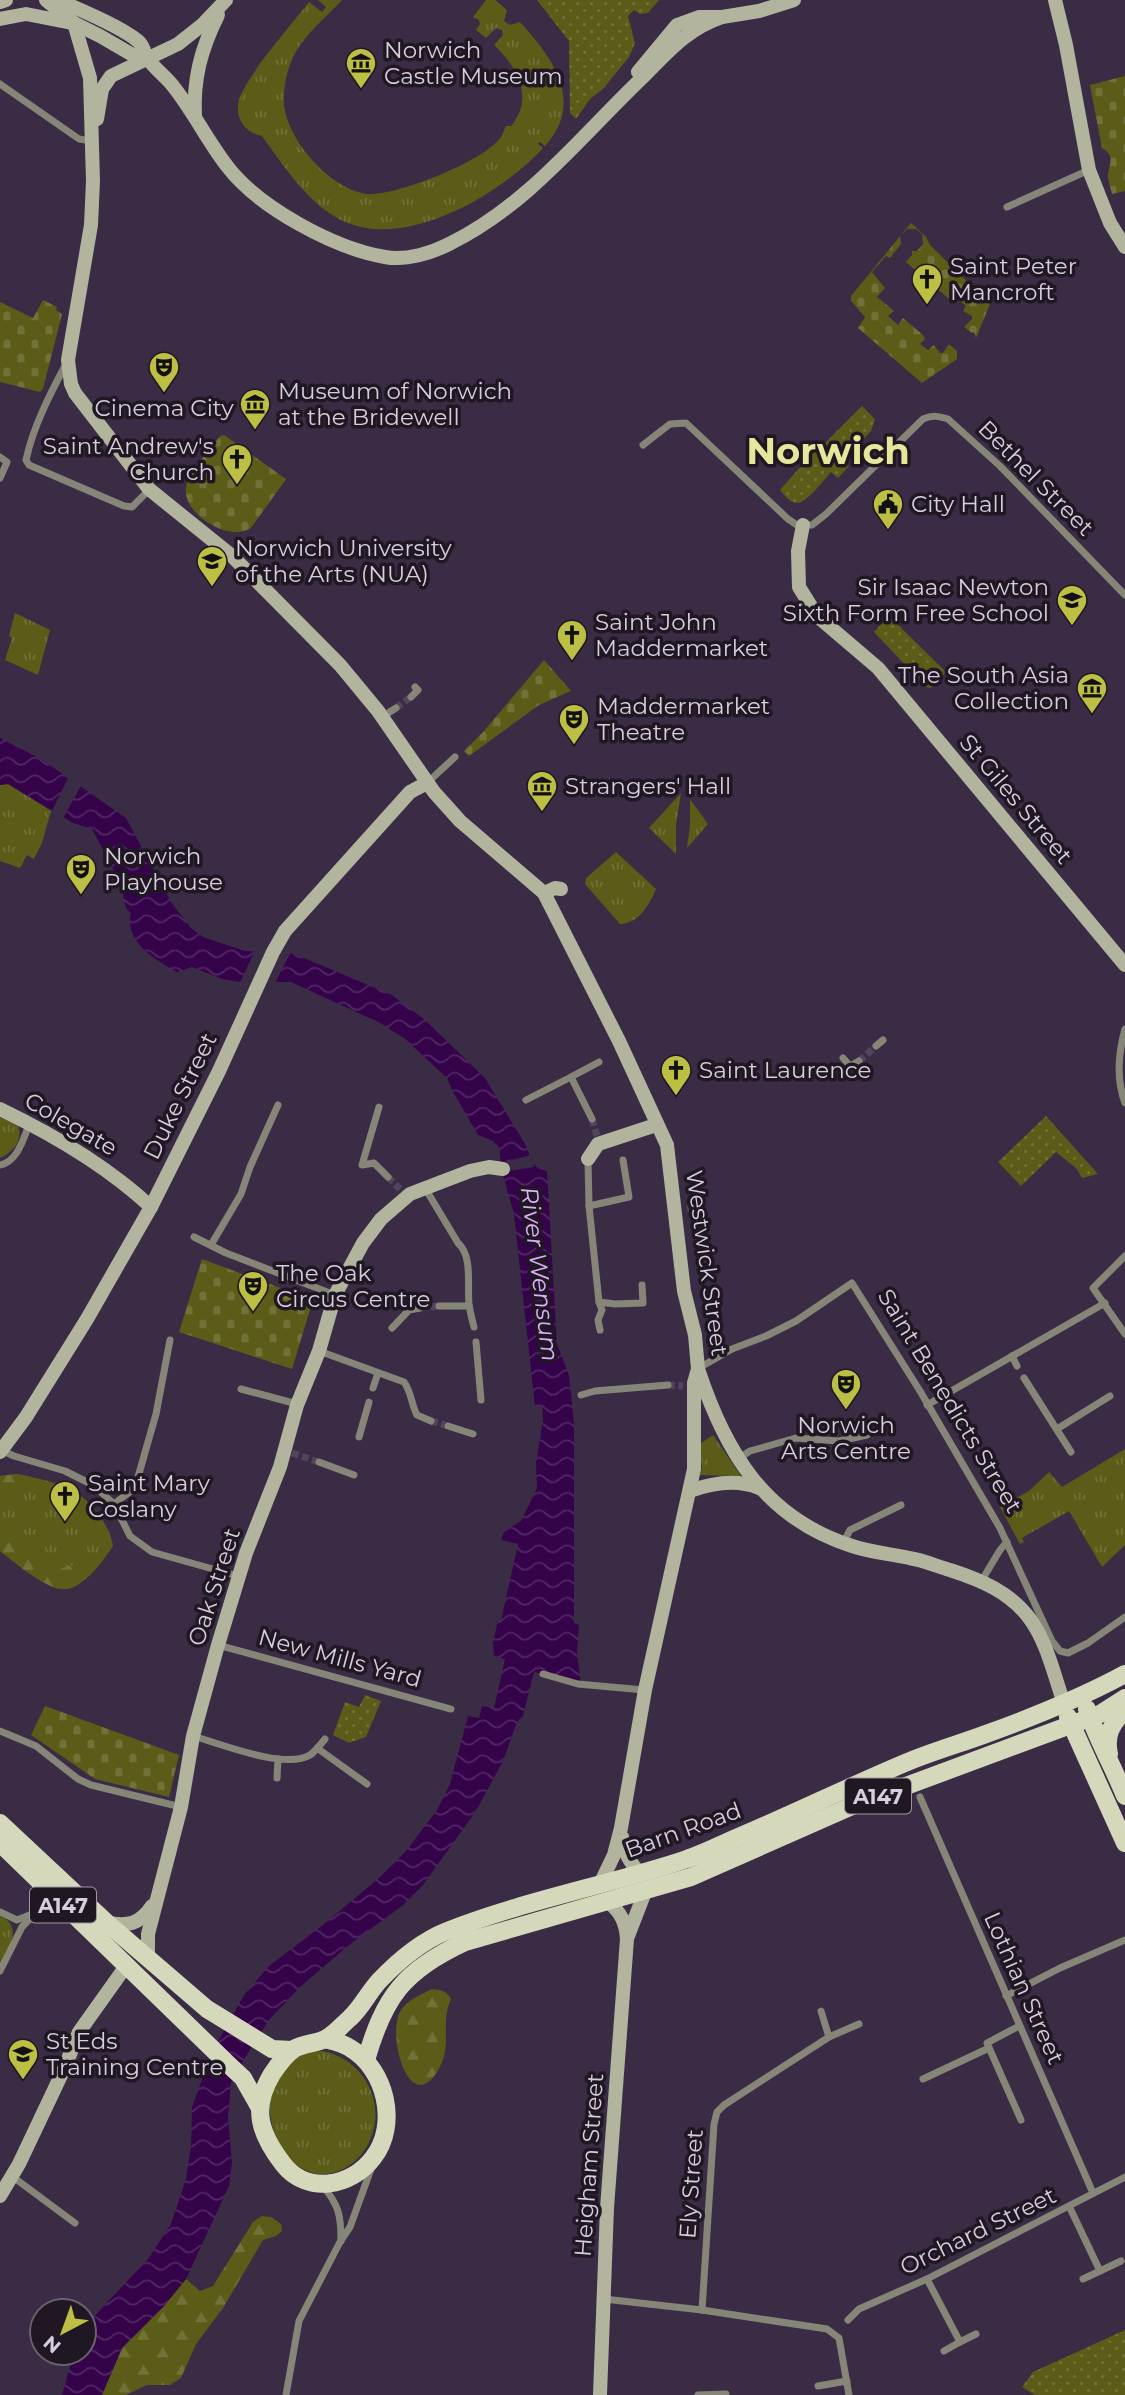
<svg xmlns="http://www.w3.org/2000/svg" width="1125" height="2395" font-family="Montserrat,sans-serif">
  <defs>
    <pattern id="grass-tufts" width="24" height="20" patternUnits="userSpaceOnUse" patternTransform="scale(1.75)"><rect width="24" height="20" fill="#5a5c17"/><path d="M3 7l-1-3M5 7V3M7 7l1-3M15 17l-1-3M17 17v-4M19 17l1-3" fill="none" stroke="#717238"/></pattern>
    <pattern id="forest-firs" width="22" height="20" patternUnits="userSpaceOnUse" patternTransform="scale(1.75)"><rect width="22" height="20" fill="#5a5c17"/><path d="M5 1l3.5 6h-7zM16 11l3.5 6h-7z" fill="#717238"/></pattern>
    <pattern id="cemetery-stones" width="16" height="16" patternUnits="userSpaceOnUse" patternTransform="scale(1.75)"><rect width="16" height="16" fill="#5a5c17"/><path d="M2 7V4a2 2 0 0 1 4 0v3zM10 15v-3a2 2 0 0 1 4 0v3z" fill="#717238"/></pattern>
    <pattern id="park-dots" width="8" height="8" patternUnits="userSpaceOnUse" patternTransform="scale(1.75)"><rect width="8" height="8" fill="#5a5c17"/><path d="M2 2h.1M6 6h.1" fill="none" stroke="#717238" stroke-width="1.8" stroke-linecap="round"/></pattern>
    <pattern id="water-waves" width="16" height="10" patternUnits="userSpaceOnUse" patternTransform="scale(1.75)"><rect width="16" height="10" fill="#34034a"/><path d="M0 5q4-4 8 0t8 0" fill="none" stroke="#512764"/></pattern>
  </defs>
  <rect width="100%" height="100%" fill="#3b2c45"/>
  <g fill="url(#grass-tufts)">
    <path d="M318,0H342C326,17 303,36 293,57C287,70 283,89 284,104C287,140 330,189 367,194C394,197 489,160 502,135C504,132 504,129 506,126H511C535,98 517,67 494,45L503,35L502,30L496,28L486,38L476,30L480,24L479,20L473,17L486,0H495L507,10L504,21L510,25L520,22C553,58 585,102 545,146L540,142L538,144L543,148C502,193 410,248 348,223C310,208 285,167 262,136C245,133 234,118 239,100C246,76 292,24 309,2L322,12L326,7Z"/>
    <polygon points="15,613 50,630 38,675 5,660 12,638 9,636"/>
    <polygon points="8,784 51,811 42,843 34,859 27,855 20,868 0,861 0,785"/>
    <polygon points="681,793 676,825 676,854 649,828"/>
    <polygon points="690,799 708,824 687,848 690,825"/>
    <path d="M616,852L656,889C650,904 638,924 620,924L585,884L586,878Z"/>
    <path d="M0,1117L18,1125C23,1141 14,1151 0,1158Z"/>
    <polygon points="713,1435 741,1476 700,1475 702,1467 700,1444"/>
    <polygon points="1125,1449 1125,1545 1102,1567 1069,1511 1022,1538 1024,1542 1020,1544 1000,1507 1029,1491 1049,1472 1062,1487"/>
    <path d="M16,1474C30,1476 64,1484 75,1492C93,1503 110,1526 113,1546C69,1612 53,1590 0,1551V1476Z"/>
    <path d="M0,1916C24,1926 8,1949 0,1966Z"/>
    <path d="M316,2050C360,2054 388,2100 370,2140C365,2152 356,2162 345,2168C280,2204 229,2072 316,2050Z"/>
  </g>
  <g fill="url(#forest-firs)">
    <path d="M16,1474L27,1476L30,1485C24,1498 14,1499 0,1501V1476Z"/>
    <path d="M0,1533C11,1537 20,1542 29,1550C34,1555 38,1564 44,1567C62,1577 74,1554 92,1571L91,1574C84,1580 76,1588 67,1589C50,1593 14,1562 0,1551Z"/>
    <path d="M432,1989C441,1990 447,1991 451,1999C439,2026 454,2045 437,2072C408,2117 386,2032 401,2010C407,2000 422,1994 432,1989Z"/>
    <polygon points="262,2216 271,2217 281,2224 282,2231 276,2236 263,2240 223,2308 196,2344 181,2378 170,2385 147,2385 126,2395 102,2395 122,2348 164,2306 186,2279 200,2291 213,2286 253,2222"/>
  </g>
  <g fill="url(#cemetery-stones)">
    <path d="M1125,76V191L1112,194C1111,189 1108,181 1108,175C1109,163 1116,156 1102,148L1090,85Z"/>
    <polygon points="911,223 926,237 930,245 990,304 976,338 974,332 972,333 964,327 972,319 972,316 963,311 966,306 959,300 955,304 933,285 939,278 930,271 925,275 921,275 906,262 912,255 912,251 917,251 923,244 922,234 916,229 907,229 900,236 901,244 890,258 886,256 872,272 885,288 877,297 894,311 888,316 898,325 903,318 923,335 925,339 920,344 928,350 934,345 940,353 943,353 949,344 957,351 957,359 922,383 858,328 865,317 851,301 851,296"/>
    <polygon points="43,300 57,307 56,310 62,314 43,389 40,392 0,382 0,302 33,318"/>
    <path d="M224,435L286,479L251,528C229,543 181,513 186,487C190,469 210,450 220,436Z"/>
    <polygon points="544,660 571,691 539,705 469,756 464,751 483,732"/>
    <polygon points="202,1259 313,1300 292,1369 179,1332"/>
    <polygon points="45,1706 179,1755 169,1797 95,1779 31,1735"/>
  </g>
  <g fill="url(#park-dots)">
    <polygon points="537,0 659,0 648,13 640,14 634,10 628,16 635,43 629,57 603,89 590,99 576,119 570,113 569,41"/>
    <path d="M862,406L875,419L871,431L844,460L849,466L838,478L831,472C825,479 806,503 798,503C790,503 784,495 780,490C788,481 817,447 825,443Z"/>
    <polygon points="889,616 946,672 931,688 926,687 874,632"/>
    <polygon points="1046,1116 1098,1174 1082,1178 1077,1169 1056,1152 1021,1186 998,1162"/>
    <polygon points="365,1695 381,1701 366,1737 349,1743 333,1735 345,1702 359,1707"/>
    <polygon points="1125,2330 1125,2395 1035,2395 1022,2387 1033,2372"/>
  </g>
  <path fill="url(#water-waves)" d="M0,738L41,759L126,818L171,902L191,928L203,937L245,951L292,953L392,995L425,1020L485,1078L525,1144C532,1157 530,1168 547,1171L557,1344L569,1375L574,1423V1623L579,1625L577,1653L581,1683L534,1672L523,1716L517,1722L503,1761L476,1811L423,1885L402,1906L349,1945L300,1987L269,2020L249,2051L231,2083L228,2118L232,2163L229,2186L186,2279L164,2306L122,2348L102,2395H62L74,2353H84V2329L87,2324L148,2259L171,2224L186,2179L191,2146L192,2107L212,2052L244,1995L269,1966L323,1925L380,1877L406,1851L437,1810L450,1784L468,1716L479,1718L482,1706L494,1708L505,1659L494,1657L493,1642L498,1621H501L518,1544L501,1540L504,1531L521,1521L537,1488L536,1463L543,1420L542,1405L535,1407L514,1214L502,1172L499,1147L493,1141L478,1135L452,1090L447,1078L405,1039L382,1024L291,982H240L222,979L192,967L177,972C155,960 124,942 131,913L126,909L121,884L92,829L73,823L8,784L0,785Z"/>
  <g fill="#3b2c45">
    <polygon points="69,776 82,784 62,820 50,815"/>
    <polygon points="256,948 292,950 274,985 239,985"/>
    <polygon points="531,1155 534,1167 504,1172 501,1163"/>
  </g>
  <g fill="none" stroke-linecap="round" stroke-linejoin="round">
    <g stroke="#52445c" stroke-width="7" stroke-dasharray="7 3.5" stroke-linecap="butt">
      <polyline points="396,708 411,697"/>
      <polyline points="859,1061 876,1046"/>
      <polyline points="592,1119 597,1136"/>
      <polyline points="388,1177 400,1189"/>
      <polyline points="687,1209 698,1207"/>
      <polyline points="420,1308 439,1306"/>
      <polyline points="668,1385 683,1386"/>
      <polyline points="431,1421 448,1426"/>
      <polyline points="292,1453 319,1462"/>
    </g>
    <g stroke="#858678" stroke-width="7">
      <polyline points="0,84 79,139 92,141"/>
      <polyline points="1007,207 1089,170"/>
      <path d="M66,364C50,394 33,427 26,460L29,465L124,506L132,507L149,490"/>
      <path d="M643,445L670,424L686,423L788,519L797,525H812L826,514L923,419C933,415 938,416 948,419L1000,466L1125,595"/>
      <polyline points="0,457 7,462 0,478"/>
      <polyline points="411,697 418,690 415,687"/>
      <polyline points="382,717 396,708"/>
      <polyline points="428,782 455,757"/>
      <path d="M1125,1029C1118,1054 1116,1079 1125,1103"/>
      <polyline points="876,1046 883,1040"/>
      <polyline points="843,1058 850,1066 859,1061"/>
      <polyline points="526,1100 571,1077"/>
      <polyline points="379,1107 362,1165 374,1163 388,1177"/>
      <polyline points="592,1119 571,1077 599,1062"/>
      <polyline points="588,1159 589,1206 599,1302 602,1310 598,1320 600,1330"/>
      <path d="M0,1165C17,1162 23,1140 29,1125"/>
      <path d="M425,1188L458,1243C473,1256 467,1286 469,1304C470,1312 472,1319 474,1327"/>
      <polyline points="589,1206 629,1197 623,1160"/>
      <polyline points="194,1237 226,1253 335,1295"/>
      <polyline points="211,1245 241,1194 250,1167 278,1105"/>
      <polyline points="1125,1256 1093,1288 1125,1334"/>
      <polyline points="599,1302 615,1304 643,1303 642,1285"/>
      <polyline points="439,1306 469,1306"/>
      <polyline points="392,1328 409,1310 420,1308"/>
      <polyline points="476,1342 481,1400"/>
      <path d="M319,1351L404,1382C412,1393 411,1404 417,1415L431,1421"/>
      <polyline points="1012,1356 1017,1366"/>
      <polyline points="699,1368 732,1349 766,1336 796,1321 852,1283 920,1391 1000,1528 1052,1641 1060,1651 1068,1653 1088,1643 1125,1617"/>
      <polyline points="1024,1378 1071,1452"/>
      <polyline points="373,1388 378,1373"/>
      <polyline points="241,1389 297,1404"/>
      <polyline points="581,1395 595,1391 668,1385"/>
      <polyline points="927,1405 1105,1303"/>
      <polyline points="448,1426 473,1434"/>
      <polyline points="1057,1429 1110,1396"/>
      <polyline points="359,1437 369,1402"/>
      <polyline points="1,1450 14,1456 65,1471 93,1485 114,1504 130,1536 152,1552 238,1576"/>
      <polyline points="739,1458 750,1451 796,1438 839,1441 867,1435"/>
      <polyline points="319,1462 354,1475"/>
      <polyline points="114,1504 131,1491 136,1484 156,1414 170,1340"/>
      <polyline points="843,1543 850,1530 901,1505"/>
      <polyline points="982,1580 1000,1550 1007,1542"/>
      <polyline points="218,1645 451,1709"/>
      <polyline points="543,1674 578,1684 644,1690"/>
      <polyline points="0,1731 36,1746 78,1779 91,1785 181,1807"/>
      <path d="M193,1736C221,1744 285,1770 310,1755C316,1751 321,1744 325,1739"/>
      <polyline points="317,1748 367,1784"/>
      <polyline points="277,1778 278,1759"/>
      <polyline points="920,1797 1093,2193"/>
      <polyline points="0,1912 17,1920 32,1914"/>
      <polyline points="0,1971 22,1927 52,1895"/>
      <polyline points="1006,1996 1060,1968 1125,1940"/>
      <polyline points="821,2011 829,2037"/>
      <polyline points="1019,2026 987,2043 1021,2120"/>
      <polyline points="923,2079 989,2048"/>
      <polyline points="13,2177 75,2223"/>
      <path d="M322,2185C339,2205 341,2215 341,2241"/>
      <polyline points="1070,2208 1100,2271 1083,2279"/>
      <polyline points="1100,2271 1121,2261"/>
      <polyline points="927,2279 960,2342 944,2351"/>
      <polyline points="604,2299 702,2310 827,2329 839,2338 849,2395"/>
      <polyline points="702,2310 714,2124 717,2112 724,2105 829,2037 859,2024"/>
      <polyline points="848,2320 859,2309 927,2279 1125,2177"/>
      <polyline points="960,2342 976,2334"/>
      <polyline points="818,2386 847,2381"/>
      <polyline points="286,2395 299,2321 340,2242 350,2227 371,2169"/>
      <polyline points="698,2395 726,2394"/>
    </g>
    <g stroke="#b3b49e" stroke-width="14">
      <polyline points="46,0 74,23 100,36 131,54 149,60"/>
      <path d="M58,0C80,10 120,26 138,41C144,46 144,53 148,59C155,69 166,77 173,86C193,111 207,140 227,166C258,207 333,248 385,257C406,261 432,253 451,243C528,205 582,135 643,77C667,53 688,28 722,17"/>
      <polyline points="1055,0 1066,45 1089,170 1110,223 1125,247"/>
      <polyline points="0,2 6,0"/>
      <polyline points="0,19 26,14 72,23"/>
      <polyline points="74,23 90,78 93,181 91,225 68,360 71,384 75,393 149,489 232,556 340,665 378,711 434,792 460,821 544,893 619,1041 667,1145 684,1291 695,1335 698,1369 694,1383 694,1469 645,1690 621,1828 614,1855 600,1884"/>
      <polyline points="638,72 677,25 699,17 722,17 759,11 794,0"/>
      <path d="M195,117C193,79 201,49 218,15"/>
      <polyline points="97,119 102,89 111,76 178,44 202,25 226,0"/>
      <polyline points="803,525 798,551 799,587 817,616 878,668 1125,965"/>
      <polyline points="544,893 555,888 561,889"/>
      <path d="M0,1109C54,1135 107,1166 151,1207"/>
      <polyline points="588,1159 598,1144 656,1125"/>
      <path d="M698,1369C725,1451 764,1518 852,1546C870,1552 890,1554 909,1558C923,1560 936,1566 950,1570C981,1580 1010,1592 1030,1619C1048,1644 1054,1676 1064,1703"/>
      <polyline points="0,1452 26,1417 87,1319 151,1207 219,1071 273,952 285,931 410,792 427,783"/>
      <path d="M690,1491C712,1483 737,1479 759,1488"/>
      <path d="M622,1837C624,1853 630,1862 640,1874"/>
      <path d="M107,1923C128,1926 139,1925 152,1906"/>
      <polyline points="628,1936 645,1892"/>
      <polyline points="148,1960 148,1934 181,1807 193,1736 218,1645 246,1553 280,1467 297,1405 319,1351 335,1295 363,1243 381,1219 410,1194 470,1171 489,1167 503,1169"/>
      <polyline points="0,2196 19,2164 64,2069 79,2032 126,1966"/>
      <path d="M600,2395L607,2208L627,1939C626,1923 621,1912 608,1902"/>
    </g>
    <g stroke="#d6d8bb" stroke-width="18">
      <path d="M1087,1709C1097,1739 1113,1766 1125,1796"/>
      <polyline points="1068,1717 1125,1843"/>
      <path d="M1109,1754C1105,1736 1111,1723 1125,1711"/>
      <polyline points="0,1823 107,1923 207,2009 272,2049 292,2050"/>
      <polyline points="0,1843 229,2065 243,2078 260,2108"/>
      <path d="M325,2039C333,2041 343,2043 350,2048C386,2069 399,2125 373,2158C351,2187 307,2195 283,2164C260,2134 251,2109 272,2074C278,2065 285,2055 294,2049C304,2043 315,2044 325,2039C334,2035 343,2024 350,2018C362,2007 368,1993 379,1981C397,1962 422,1941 447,1931C523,1901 604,1886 681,1861C700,1855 718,1846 736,1838C793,1814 848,1787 905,1763C931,1752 959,1744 986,1734C1033,1717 1081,1698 1125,1674"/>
      <path d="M366,2060C384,1997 404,1970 465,1942L691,1877L852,1806L1100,1714L1125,1698"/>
    </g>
  </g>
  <defs>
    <g id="museum-pin" transform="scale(1.575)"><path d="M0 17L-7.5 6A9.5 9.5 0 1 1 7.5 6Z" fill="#bcbf43" stroke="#1f1823"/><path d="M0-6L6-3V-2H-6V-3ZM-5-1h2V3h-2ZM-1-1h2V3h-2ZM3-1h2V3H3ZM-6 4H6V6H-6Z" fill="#111"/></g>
    <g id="church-pin" transform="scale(1.575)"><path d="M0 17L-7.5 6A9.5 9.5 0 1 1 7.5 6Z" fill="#bcbf43" stroke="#1f1823"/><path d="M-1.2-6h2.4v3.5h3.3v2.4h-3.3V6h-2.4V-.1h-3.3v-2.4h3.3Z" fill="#111"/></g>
    <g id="theatre-pin" transform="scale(1.575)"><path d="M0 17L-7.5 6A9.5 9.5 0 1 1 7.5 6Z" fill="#bcbf43" stroke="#1f1823"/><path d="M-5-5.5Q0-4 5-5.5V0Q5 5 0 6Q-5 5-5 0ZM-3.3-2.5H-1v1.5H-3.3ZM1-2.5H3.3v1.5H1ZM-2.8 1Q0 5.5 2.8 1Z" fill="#111"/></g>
    <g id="civic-pin" transform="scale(1.575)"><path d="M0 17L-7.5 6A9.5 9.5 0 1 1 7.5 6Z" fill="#bcbf43" stroke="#1f1823"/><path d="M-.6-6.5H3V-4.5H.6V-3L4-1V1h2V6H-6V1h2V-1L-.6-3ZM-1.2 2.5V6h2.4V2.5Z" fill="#111"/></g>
    <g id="university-pin" transform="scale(1.575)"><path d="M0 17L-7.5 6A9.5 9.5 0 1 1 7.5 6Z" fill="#bcbf43" stroke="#1f1823"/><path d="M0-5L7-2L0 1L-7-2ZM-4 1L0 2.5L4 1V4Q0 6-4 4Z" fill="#111"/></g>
  </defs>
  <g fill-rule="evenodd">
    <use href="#museum-pin" x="361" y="63"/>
    <use href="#church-pin" x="927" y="279"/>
    <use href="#theatre-pin" x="164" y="367"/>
    <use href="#museum-pin" x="255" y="404"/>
    <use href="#church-pin" x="237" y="459"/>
    <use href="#civic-pin" x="888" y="504"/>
    <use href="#university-pin" x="212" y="561"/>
    <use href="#university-pin" x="1072" y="600"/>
    <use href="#church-pin" x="572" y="635"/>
    <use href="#museum-pin" x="1092" y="688"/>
    <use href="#theatre-pin" x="574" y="719"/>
    <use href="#museum-pin" x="542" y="786"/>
    <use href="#theatre-pin" x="81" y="869"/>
    <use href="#church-pin" x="676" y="1070"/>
    <use href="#theatre-pin" x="253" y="1286"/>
    <use href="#theatre-pin" x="846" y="1384"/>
    <use href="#church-pin" x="65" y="1496"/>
    <use href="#university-pin" x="23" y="2054"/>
  </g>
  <g text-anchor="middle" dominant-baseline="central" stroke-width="7" stroke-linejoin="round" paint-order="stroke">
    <g fill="#1f1823" stroke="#9f97a5" stroke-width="2">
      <rect x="845" y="1778.5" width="66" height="35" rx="5"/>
      <rect x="30" y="1887.5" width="66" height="35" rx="5"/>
    </g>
    <g font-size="21" font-weight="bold" fill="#d6cddd">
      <text x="878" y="1796">A147</text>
      <text x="63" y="1905">A147</text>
    </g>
    <g font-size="23" fill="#d6cddd" stroke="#1f1823" text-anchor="start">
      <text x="384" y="50">Norwich<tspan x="384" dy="26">Castle Museum</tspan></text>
      <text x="950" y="266">Saint Peter<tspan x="950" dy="26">Mancroft</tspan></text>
      <text x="278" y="391">Museum of Norwich<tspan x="278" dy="26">at the Bridewell</tspan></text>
      <text x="164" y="408" text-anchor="middle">Cinema City</text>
      <text x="214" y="446" text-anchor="end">Saint Andrew's<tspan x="214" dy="26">Church</tspan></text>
      <text x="911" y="504">City Hall</text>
      <text x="235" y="548">Norwich University<tspan x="235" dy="26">of the Arts (NUA)</tspan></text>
      <text x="1049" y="587" text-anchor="end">Sir Isaac Newton<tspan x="1049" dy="26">Sixth Form Free School</tspan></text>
      <text x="595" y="622">Saint John<tspan x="595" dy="26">Maddermarket</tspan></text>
      <text x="1069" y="675" text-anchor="end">The South Asia<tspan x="1069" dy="26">Collection</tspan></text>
      <text x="597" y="706">Maddermarket<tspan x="597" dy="26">Theatre</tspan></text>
      <text x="565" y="786">Strangers' Hall</text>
      <text x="104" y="856">Norwich<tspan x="104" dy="26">Playhouse</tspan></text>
      <text x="699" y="1070">Saint Laurence</text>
      <text x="276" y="1273">The Oak<tspan x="276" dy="26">Circus Centre</tspan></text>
      <text x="846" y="1425" text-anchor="middle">Norwich<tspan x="846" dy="26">Arts Centre</tspan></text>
      <text x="88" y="1483">Saint Mary<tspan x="88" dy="26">Coslany</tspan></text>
      <text x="46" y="2041">St Eds<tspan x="46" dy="26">Training Centre</tspan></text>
    </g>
    <g font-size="23" fill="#d6cddd" stroke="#1f1823">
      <text transform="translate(1036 478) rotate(45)">Bethel Street</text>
      <text transform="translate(1016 799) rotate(50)">St Giles Street</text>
      <text transform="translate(180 1096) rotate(-64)">Duke Street</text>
      <text transform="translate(71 1124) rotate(30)">Colegate</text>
      <text transform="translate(707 1263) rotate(82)">Westwick Street</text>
      <text transform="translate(950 1401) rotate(59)">Saint Benedicts Street</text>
      <text transform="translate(214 1587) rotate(-72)">Oak Street</text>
      <text transform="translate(340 1658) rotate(15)">New Mills Yard</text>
      <text transform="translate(683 1830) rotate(-20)">Barn Road</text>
      <text transform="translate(1024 1988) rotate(66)">Lothian Street</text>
      <text transform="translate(589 2165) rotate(-86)">Heigham Street</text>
      <text transform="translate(691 2184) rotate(-86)">Ely Street</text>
      <text transform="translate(978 2231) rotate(-26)">Orchard Street</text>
    </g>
    <g font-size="24" font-style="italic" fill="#ddaefd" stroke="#1f1823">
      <text transform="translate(540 1274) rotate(83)">River Wensum</text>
    </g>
    <g font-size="37" font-weight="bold" fill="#e5e89a" stroke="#1f1823">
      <text x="828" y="450">Norwich</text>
    </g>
  </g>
  <g transform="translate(63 2332) rotate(221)"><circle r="33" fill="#1f1823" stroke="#68606d" stroke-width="2"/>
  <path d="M0-5L12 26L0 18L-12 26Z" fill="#bcbf43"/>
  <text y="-10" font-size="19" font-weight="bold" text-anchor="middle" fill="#d6cddd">N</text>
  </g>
</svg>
